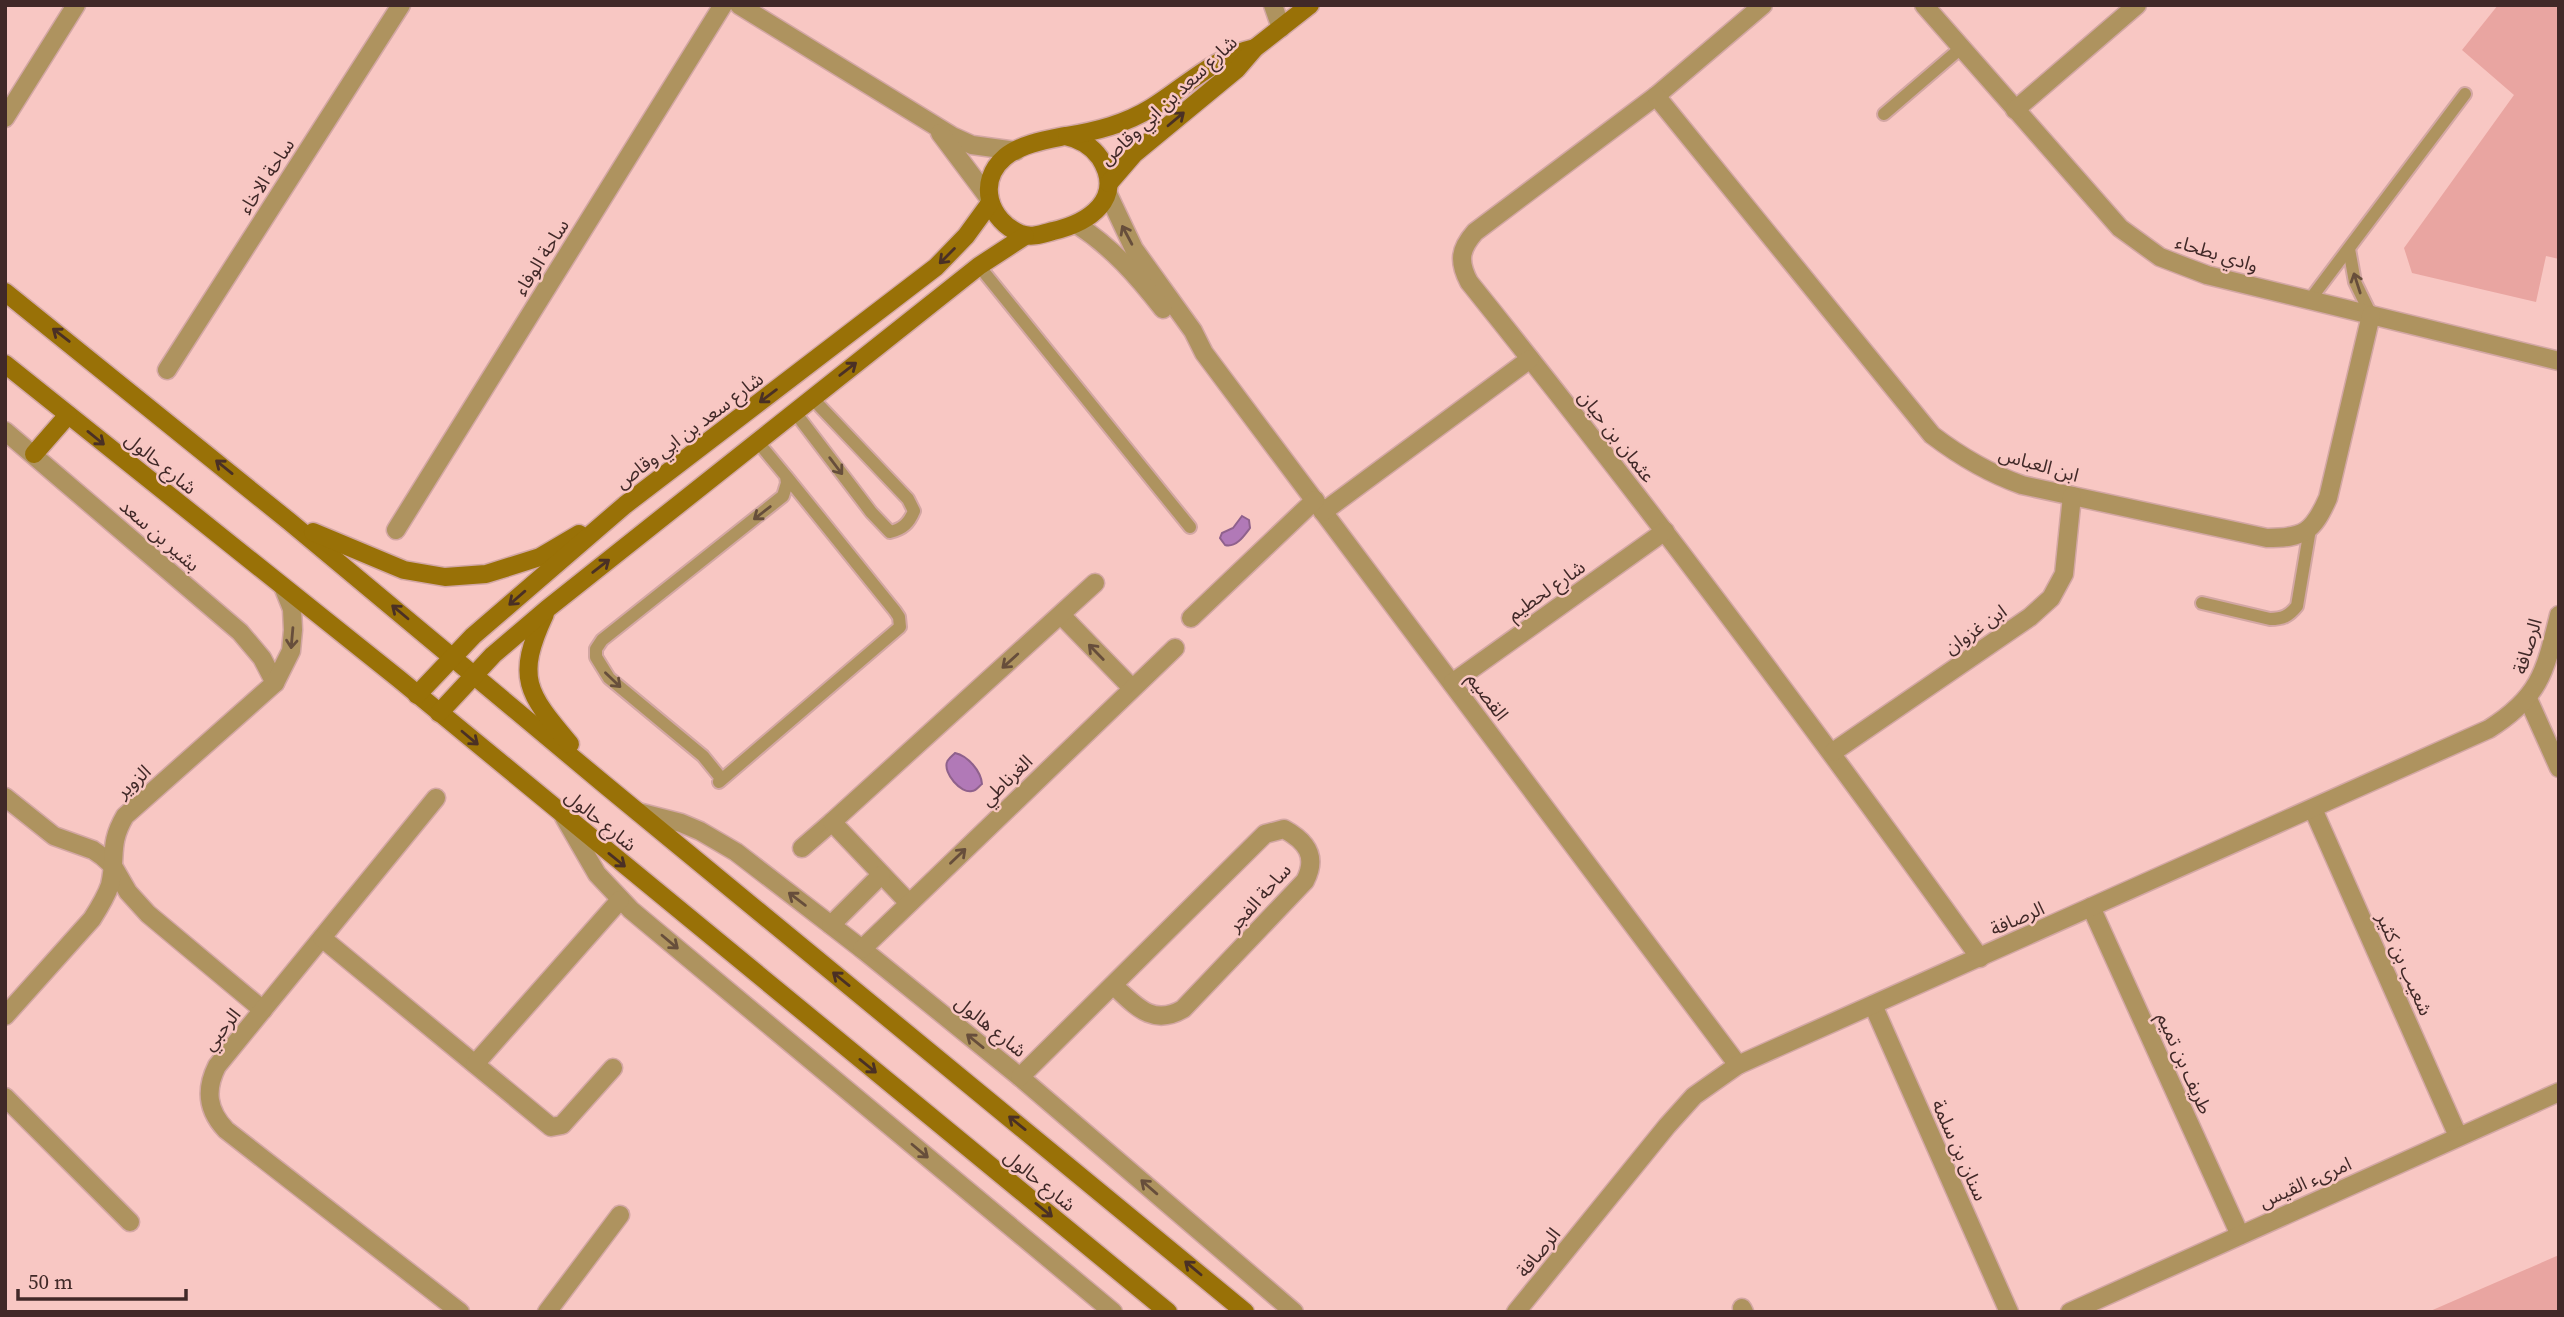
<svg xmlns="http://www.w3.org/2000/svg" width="2564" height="1317" font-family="'Source Serif 4','Noto Sans Arabic',serif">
  <rect width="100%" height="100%" fill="#f8c7c3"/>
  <g fill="#e9a5a1">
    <polygon points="2498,5 2559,5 2559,259 2546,256 2536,302 2412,273 2404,248 2514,95 2462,50"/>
    <polygon points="2559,1255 2559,1312 2428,1312"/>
  </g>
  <g fill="#b179b7" stroke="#8f618c" stroke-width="2">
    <path d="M1242,516L1249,520L1250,528C1244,536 1236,548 1225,545L1220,538L1222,533L1233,528Z"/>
    <path d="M955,753C968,756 981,771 982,784C979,786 976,791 972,791C961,794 943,773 947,762C948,759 952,756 955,753Z"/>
  </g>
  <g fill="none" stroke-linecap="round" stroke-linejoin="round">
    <g stroke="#d3a7a4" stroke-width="16">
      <g id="lane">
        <polyline points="1884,114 1961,48"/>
        <polyline points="2349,249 2355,282 2371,315"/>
        <polyline points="979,266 1190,527"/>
        <polyline points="2309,301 2465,94"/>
        <path d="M794,411L871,512L890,532C903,529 909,523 914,511L908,499L812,398"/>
        <polyline points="757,441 786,476 787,483 783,496 602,640 596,649 596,657 609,678 703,756 720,777 719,782 900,627 899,617 895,611 786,476"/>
        <path d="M2202,603L2270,619C2283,619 2289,616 2297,606L2310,529"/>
      </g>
    </g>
    <g stroke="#d3a7a4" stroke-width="21">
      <g id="street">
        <polyline points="739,5 952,136 972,145 1016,151"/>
        <polyline points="1273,5 1281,28"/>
        <path d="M1763,5L1656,96L1475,232C1460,249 1458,261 1469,282C1646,502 1815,728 1980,958"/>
        <polyline points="1924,5 2120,228 2160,257 2207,275 2559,361"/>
        <path d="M1656,96L1932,435C1961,457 1988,473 2022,485L2267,538C2304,538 2313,532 2328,498L2371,315"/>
        <polyline points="2015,110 2137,5"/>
        <polyline points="5,118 76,5"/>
        <polyline points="940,133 988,197"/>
        <polyline points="1108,194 1134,249 1193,331 1204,353 1738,1065"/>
        <path d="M1076,224C1112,247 1137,276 1163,309"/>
        <polyline points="167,370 401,5"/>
        <polyline points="5,431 240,632 262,658 275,683"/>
        <polyline points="1323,512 1530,359"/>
        <polyline points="396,530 723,5"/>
        <polyline points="1061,615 1132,688"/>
        <polyline points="1191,618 1315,500"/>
        <polyline points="1452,683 1665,531"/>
        <polyline points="2528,699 2559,768"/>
        <polyline points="1833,752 2030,617 2051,598 2064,574 2072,496"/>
        <polyline points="5,797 54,836 93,850 103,857 113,866 128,892 148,914 263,1010"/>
        <path d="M436,798L217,1066C205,1090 207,1110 226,1130L460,1312"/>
        <polyline points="2313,809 2458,1136"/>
        <polyline points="638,812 681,823 700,831 736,852 862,949 1020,1077 1294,1312"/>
        <polyline points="564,817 597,874 631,910 1113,1312"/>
        <polyline points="802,848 832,822"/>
        <polyline points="909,903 832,822 1095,583"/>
        <polyline points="2091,907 2240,1235"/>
        <polyline points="831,925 881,875"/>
        <polyline points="322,938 551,1127 562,1125 613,1068"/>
        <polyline points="862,949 1175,648"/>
        <polyline points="1873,1005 2009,1312"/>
        <path d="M5,1016L92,919C99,908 106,897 110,885C117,856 108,845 125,816L275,683L291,651L293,630L292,609L284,589"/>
        <polyline points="475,1064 620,900"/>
        <path d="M1020,1077L1265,834L1284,829C1306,841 1318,856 1305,881L1183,1009C1152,1027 1135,1005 1113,985"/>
        <polyline points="5,1097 130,1222"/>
        <polyline points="1742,1308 1744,1312"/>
        <polyline points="547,1312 620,1215"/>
        <path d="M1516,1312L1667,1126L1694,1096L1738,1065L2489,729C2540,697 2545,672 2559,615"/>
        <polyline points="2070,1312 2559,1092"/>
      </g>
    </g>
    <g stroke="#d3a7a4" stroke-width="21">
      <g id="secondary">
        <path d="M1065,136C1080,139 1091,145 1100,158C1126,199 1088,223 1053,231C1042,234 1032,238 1021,234C989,221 976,182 1005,157C1021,144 1045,140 1065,136Z"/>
        <path d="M1067,136C1097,131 1125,124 1151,108C1185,87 1214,57 1255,48"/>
        <polyline points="1109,183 1134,154 1237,69 1255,48 1310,5"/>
        <polyline points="5,292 290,522 604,784 1245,1312"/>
        <polyline points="5,364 399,679 1168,1312"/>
        <polyline points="34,454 68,415"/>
        <polyline points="313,532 404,570 445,577 486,574 540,557 579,534"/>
        <path d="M545,614C515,678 527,693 570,744"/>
        <polyline points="417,695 473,636 625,505 936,267 966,236 990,203"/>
        <polyline points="439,713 493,655 547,609 979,266 1025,236"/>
      </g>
    </g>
    <use href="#lane" stroke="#ae935f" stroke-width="12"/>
    <use href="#street" stroke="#ae935f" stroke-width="18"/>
    <use href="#secondary" stroke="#997107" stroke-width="18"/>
  </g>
  <defs><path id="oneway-shaft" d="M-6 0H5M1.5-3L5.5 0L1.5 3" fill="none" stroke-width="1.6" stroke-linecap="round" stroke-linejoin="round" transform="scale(1.75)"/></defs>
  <g stroke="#4a3025">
    <use href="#oneway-shaft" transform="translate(1176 119) rotate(-40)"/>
    <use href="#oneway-shaft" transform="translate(947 256) rotate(135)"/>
    <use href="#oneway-shaft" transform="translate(61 335) rotate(-142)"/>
    <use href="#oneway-shaft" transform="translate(848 369) rotate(-38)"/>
    <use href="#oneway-shaft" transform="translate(768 396) rotate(143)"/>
    <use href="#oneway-shaft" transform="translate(96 438) rotate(39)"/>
    <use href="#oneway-shaft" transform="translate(224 467) rotate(-141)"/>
    <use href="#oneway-shaft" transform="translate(601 566) rotate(-38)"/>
    <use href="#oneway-shaft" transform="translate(517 598) rotate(139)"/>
    <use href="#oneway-shaft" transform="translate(400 612) rotate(-140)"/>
    <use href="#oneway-shaft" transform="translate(470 738) rotate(40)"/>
    <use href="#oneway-shaft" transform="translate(617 860) rotate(39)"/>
    <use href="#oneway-shaft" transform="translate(841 979) rotate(-141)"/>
    <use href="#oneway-shaft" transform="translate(868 1066) rotate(39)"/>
    <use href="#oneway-shaft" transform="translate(1017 1123) rotate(-141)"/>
    <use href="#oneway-shaft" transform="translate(1044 1210) rotate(39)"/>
    <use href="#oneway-shaft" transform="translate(1193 1268) rotate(-140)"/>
  </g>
  <g stroke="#674e3b">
    <use href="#oneway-shaft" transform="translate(1127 235) rotate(-118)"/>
    <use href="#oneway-shaft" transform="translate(2357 283) rotate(-108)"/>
    <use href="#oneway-shaft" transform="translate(836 466) rotate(53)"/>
    <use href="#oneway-shaft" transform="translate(762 513) rotate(142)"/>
    <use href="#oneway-shaft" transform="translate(292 638) rotate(95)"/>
    <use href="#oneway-shaft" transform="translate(1096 652) rotate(-134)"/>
    <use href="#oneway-shaft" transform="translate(1010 661) rotate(138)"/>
    <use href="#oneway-shaft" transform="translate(613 680) rotate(44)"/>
    <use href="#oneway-shaft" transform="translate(958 856) rotate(-44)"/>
    <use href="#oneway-shaft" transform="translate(797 899) rotate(-143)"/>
    <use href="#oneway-shaft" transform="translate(670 942) rotate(40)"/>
    <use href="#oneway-shaft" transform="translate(975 1041) rotate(-141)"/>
    <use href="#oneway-shaft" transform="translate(920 1151) rotate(40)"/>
    <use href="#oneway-shaft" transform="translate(1149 1187) rotate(-139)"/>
  </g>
  <g text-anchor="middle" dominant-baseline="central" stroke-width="5" stroke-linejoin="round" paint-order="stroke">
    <g font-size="19" fill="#412928" stroke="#f8c7c3">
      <text transform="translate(1168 100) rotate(-43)">شارع سعد بن ابي وقاص</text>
      <text transform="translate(266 176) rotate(-57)">ساحة الاخاء</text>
      <text transform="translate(2217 253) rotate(17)">وادي بطحاء</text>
      <text transform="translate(541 257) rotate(-58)">ساحة الوفاء</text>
      <text transform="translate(689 430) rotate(-37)">شارع سعد بن ابي وقاص</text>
      <text transform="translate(1617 436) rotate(52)">عثمان بن حيان</text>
      <text transform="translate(161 463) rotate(39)">شارع حالول</text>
      <text transform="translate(2039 464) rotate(16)">ابن العباس</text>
      <text transform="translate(160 535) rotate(41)">بشير بن سعد</text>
      <text transform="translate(1546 590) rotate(-35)">شارع لحطيم</text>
      <text transform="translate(1975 629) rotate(-35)">ابن غزوان</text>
      <text transform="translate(2527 646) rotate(-73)">الرصافة</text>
      <text transform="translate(1488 696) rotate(53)">القصيم</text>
      <text transform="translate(1006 780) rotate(-44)">الغرناطي</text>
      <text transform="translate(133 781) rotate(-42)">الزوير</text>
      <text transform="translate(601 820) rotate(39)">شارع حالول</text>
      <text transform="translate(1259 897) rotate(-48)">ساحة الفجر</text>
      <text transform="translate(2017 918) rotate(-24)">الرصافة</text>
      <text transform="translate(2405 964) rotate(66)">شعيب بن كثير</text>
      <text transform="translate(991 1026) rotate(39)">شارع هالول</text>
      <text transform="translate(221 1029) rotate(-51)">الرحبي</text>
      <text transform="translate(2185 1063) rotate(66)">طريف بن تميم</text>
      <text transform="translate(1960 1150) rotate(66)">سنان بن سلمة</text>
      <text transform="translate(1040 1180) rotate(39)">شارع حالول</text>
      <text transform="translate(2305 1182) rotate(-24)">امرىء القيس</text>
      <text transform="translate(1538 1252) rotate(-51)">الرصافة</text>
    </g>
  </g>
  <rect width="2564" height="1317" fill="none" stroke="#412928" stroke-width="14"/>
  <path d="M18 1289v10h168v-10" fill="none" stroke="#412928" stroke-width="3.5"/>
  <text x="28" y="1289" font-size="21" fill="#412928" stroke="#f8c7c3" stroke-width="5" paint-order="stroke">50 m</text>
</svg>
